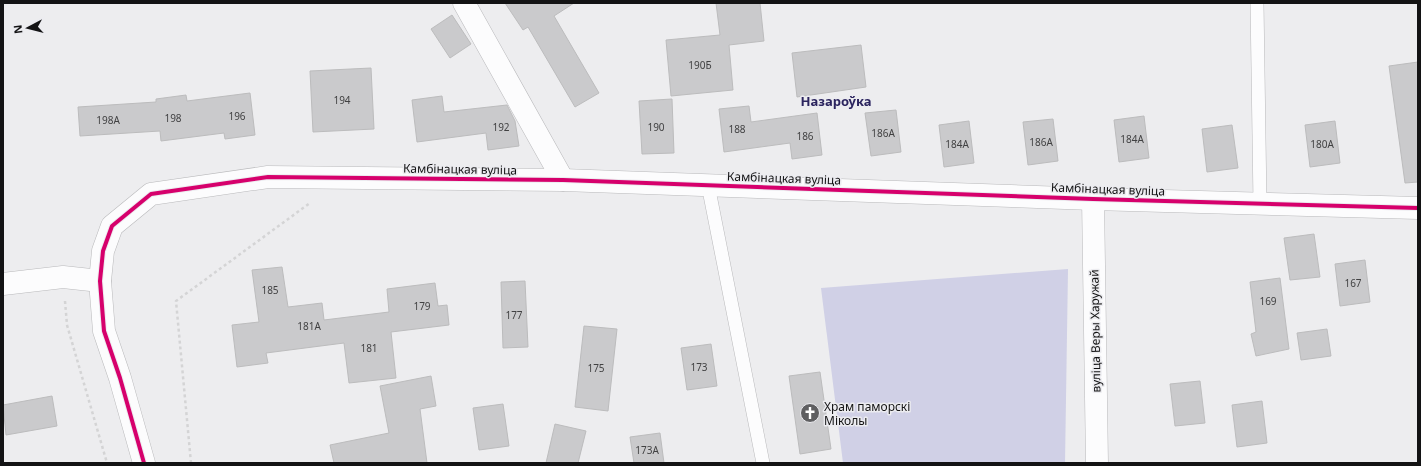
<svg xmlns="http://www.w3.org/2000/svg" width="1421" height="466" font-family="'Noto Sans',sans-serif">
  <rect width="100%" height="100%" fill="#ededef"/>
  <polygon fill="#d0d0e6" points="1068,269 1065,463 843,463 821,288"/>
  <g fill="#cacacc" stroke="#bcbcbd">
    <polygon points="505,3 574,3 554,16 599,93 575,107 528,27 523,30"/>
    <polygon points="716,3 760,3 764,41 729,45 733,90 671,96 666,40 720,35"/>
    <polygon points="452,15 471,44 450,58 431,29"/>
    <polygon points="861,45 866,87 797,97 792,53"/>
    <polygon points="1418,62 1418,182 1405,183 1389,66"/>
    <polygon points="371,68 374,129 313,132 310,71"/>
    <polygon points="250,93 255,135 225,139 224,133 161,141 160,131 80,136 78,107 156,102 156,99 186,95 187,101"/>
    <polygon points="442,96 444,112 507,105 515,121 519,146 488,150 486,133 417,142 412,100"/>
    <polygon points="672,99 674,153 642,154 639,101"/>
    <polygon points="749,106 751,122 817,113 822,155 792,159 790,143 724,152 719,109"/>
    <polygon points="896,110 901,152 871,156 865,113"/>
    <polygon points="1144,116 1149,158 1119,162 1114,120"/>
    <polygon points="1053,119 1058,161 1028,165 1023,122"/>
    <polygon points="969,121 974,163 944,167 939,125"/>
    <polygon points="1335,121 1340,163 1310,167 1305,125"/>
    <polygon points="1232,125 1238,168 1207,172 1202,129"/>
    <polygon points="1314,234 1320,277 1290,280 1284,238"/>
    <polygon points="1365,260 1370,302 1340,306 1335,264"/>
    <polygon points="282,267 288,307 322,303 324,320 389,312 387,289 435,283 438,306 447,305 449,325 391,332 396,378 349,383 344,343 266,353 268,363 237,367 232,325 259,322 252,270"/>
    <polygon points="1280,278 1289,349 1256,356 1251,334 1256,332 1250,282"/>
    <polygon points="525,281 528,347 503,348 501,282"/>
    <polygon points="584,326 617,329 608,411 575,407"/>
    <polygon points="1327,329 1331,356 1301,360 1297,333"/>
    <polygon points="711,344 717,386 687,390 681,348"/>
    <polygon points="820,372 831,449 800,454 789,376"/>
    <polygon points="431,376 436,406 420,409 427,463 334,463 330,445 389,433 380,386"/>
    <polygon points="1200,381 1205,423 1175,426 1170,384"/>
    <polygon points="52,396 57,426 6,435 3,405"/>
    <polygon points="1262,401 1267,443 1237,447 1232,405"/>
    <polygon points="503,404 509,446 479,450 473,408"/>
    <polygon points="555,424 586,431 578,463 546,463"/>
    <polygon points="660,433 664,463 634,463 630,437"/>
  </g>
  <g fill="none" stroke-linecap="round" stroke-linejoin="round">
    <g stroke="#b9b9bb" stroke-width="14">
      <g id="lane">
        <polyline points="1257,3 1260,204"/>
        <polyline points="708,185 763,463"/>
      </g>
    </g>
    <g stroke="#b9b9bb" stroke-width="23">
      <g id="street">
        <polyline points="464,3 563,180"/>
        <polyline points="1093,199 1097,463"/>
        <polyline points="3,284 63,277 100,281"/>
      </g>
    </g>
    <g stroke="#b9b9bb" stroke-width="23">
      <polyline id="secondary" points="144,463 120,378 104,331 100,281 103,251 112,226 151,194 268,177 563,180 1093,199 1418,208"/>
    </g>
    <g stroke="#d4d4d5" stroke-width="2.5" stroke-dasharray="3 3" stroke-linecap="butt">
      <polyline points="65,301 67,325 107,463"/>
      <polyline points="191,463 176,301 310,203"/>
    </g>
    <use href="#lane" stroke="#fcfcfd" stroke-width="13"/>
    <use href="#street" stroke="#fcfcfd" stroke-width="22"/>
    <use href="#secondary" stroke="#fcfcfd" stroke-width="22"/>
    <g stroke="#ececf0" stroke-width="6">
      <polyline id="cycleway" points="144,463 120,378 104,331 100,281 103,251 112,226 151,194 268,177 563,180 1093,199 1418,208"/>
    </g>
    <use href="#cycleway" stroke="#d6006c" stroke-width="4"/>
  </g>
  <defs>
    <g id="church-disc" transform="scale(1)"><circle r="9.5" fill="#5f5f61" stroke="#ececf0"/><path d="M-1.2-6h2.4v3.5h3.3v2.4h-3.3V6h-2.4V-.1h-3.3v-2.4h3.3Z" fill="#fff"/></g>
  </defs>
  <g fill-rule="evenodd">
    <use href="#church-disc" x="810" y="413"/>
  </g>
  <g text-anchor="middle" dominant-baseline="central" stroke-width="3" stroke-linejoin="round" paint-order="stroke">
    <g font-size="10" fill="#414142">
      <text x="700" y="65">190Б</text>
      <text x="342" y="100">194</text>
      <text x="237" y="116">196</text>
      <text x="173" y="118">198</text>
      <text x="108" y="120">198А</text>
      <text x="501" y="127">192</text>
      <text x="656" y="127">190</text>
      <text x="737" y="129">188</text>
      <text x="883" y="133">186А</text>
      <text x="805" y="136">186</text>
      <text x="1132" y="139">184А</text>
      <text x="1041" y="142">186А</text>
      <text x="957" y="144">184А</text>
      <text x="1322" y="144">180А</text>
      <text x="1353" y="283">167</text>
      <text x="270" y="290">185</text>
      <text x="1268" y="301">169</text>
      <text x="422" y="306">179</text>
      <text x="514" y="315">177</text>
      <text x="309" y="326">181А</text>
      <text x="369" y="348">181</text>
      <text x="699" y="367">173</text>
      <text x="596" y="368">175</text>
      <text x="647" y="450">173А</text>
    </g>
    <g font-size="12" fill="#131314" stroke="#ececf0">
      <text transform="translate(460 169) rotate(1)">Камбінацкая вуліца</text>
      <text transform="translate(784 178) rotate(2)">Камбінацкая вуліца</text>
      <text transform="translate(1108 189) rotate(2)">Камбінацкая вуліца</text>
      <text transform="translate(1095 331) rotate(-91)">вуліца Веры Харужай</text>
    </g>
    <g font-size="12" fill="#131314" stroke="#ececf0" text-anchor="start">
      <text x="824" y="406">Храм паморскі<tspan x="824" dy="14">Міколы</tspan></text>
    </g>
    <g font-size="13" font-weight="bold" fill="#2b245e" stroke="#ececf0">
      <text x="836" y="101">Назароўка</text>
    </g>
  </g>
  <rect width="1421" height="466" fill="none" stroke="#131314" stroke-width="8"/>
  <g transform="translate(28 28) rotate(263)" stroke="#ececf0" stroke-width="3" paint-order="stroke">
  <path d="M0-3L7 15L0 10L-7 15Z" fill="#131314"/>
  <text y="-6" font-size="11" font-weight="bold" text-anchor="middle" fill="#131314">N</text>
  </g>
</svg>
